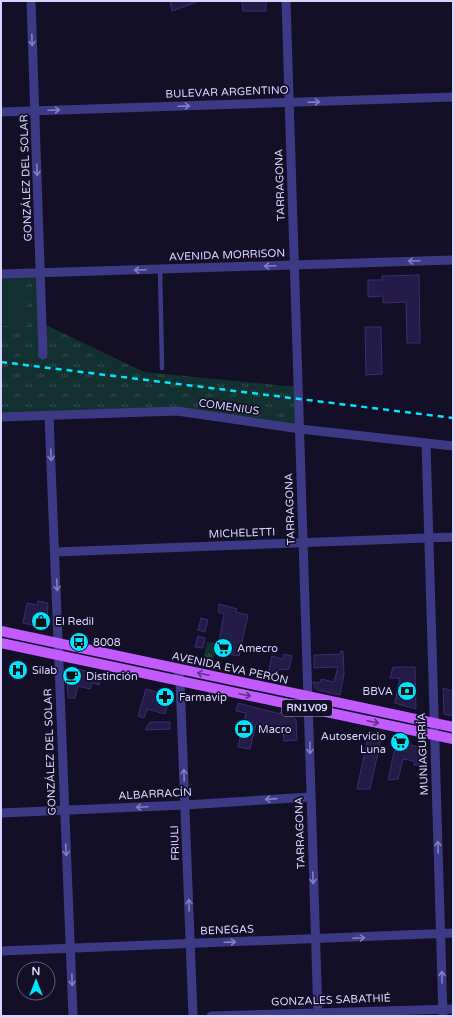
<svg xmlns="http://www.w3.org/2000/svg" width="454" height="1017" font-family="'Varela Round',sans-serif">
  <defs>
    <pattern id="grass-tufts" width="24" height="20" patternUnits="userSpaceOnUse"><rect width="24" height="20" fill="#12302f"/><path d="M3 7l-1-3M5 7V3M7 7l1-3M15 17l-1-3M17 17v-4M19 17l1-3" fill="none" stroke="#344d4e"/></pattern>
  </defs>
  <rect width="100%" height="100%" fill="#130f26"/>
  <g fill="url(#grass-tufts)">
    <polygon points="41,273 42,323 144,372 298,387 300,429 177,411 1,417 1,274"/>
    <polygon points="207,642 217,643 212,667 202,665"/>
  </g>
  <polygon fill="#12302f" points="1,281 26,281 27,326 1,326"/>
  <g fill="#241b47" stroke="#3b2d73">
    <polygon points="170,1 197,1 197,2 172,11"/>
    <polygon points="242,1 266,1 266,11 243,11"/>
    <polygon points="419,275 420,343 407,343 406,302 383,303 383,296 368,297 368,280 382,280 382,276"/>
    <polygon points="365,327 381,327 382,374 366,375"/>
    <polygon points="38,601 48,603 47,622 40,627 23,623 27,603 37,605"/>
    <polygon points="219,604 237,609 236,612 248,615 239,656 217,652 224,614 218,612"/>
    <polygon points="201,618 208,620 205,632 198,630"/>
    <polygon points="198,636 205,638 203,648 195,647"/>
    <polygon points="341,651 343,651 344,674 340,695 317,690 314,686 313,682 320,683 321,679 334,682 338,667 314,668 314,655 340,654"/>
    <polygon points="284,654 292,656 289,669 279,670 277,676 268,674 272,656 283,659"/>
    <polygon points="70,667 101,675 99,685 92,683 90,689 78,686 75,698 68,698 67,670"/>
    <polygon points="393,667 415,667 416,709 395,703 400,678 390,678"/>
    <polygon points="443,688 453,691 453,716 444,714"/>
    <polygon points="146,689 170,696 165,714 147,709 144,718 138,716"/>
    <polygon points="238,703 280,714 280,712 291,714 296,720 297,740 284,741 283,730 276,730 277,729 256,724 250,749 238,747 246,713 236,711"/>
    <polygon points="150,722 170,722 170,729 145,730"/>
    <polygon points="369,732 382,734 370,789 357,789"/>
    <polygon points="397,738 407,740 406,744 426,749 427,765 414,765 414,761 403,759 398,779 388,780"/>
  </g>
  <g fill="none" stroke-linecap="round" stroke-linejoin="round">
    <polyline stroke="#3d3a85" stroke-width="4.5" points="160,269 162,368"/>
    <g stroke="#3d3a85" stroke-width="9">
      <polyline points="31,1 43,355"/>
      <polyline points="286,1 318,1016"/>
      <polyline points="1,112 453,97"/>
      <polyline points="1,274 453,260"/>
      <polyline points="49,416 73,1016"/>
      <polyline points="1,417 177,411 300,429 453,446"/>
      <polyline points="426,443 443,1016"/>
      <polyline points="55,552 453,537"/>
      <polyline points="178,669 180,681 193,1016"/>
      <polyline points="1,813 185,805 310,797"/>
      <polyline points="1,951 453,933"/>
      <polyline points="211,1016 453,1009"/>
    </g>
    <g stroke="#c25bff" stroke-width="10">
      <polyline points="1,631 453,727"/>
      <polyline points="1,643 453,739"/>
    </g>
    <polyline stroke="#00e5ff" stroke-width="2.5" stroke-dasharray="6 5" stroke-linecap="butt" points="1,362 453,418"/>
  </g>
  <defs><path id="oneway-shaft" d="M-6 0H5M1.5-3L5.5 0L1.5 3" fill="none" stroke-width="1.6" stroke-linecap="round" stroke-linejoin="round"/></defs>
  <g stroke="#837fbc">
    <use href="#oneway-shaft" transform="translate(32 40) rotate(88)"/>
    <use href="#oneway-shaft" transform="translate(314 102) rotate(-2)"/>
    <use href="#oneway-shaft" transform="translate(184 106) rotate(-2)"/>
    <use href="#oneway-shaft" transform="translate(54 110) rotate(-2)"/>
    <use href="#oneway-shaft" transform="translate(37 170) rotate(88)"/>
    <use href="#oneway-shaft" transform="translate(414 261) rotate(178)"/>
    <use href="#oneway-shaft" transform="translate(270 266) rotate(178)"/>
    <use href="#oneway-shaft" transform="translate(140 270) rotate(178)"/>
    <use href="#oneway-shaft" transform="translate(51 455) rotate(87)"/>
    <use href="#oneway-shaft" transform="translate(57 585) rotate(87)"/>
    <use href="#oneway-shaft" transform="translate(310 748) rotate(90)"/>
    <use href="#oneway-shaft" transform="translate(184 775) rotate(-92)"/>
    <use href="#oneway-shaft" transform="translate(271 799) rotate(176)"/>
    <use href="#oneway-shaft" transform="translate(142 807) rotate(177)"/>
    <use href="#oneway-shaft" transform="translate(438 847) rotate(-92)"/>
    <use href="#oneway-shaft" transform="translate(66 850) rotate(87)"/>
    <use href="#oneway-shaft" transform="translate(313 878) rotate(88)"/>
    <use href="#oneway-shaft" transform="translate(189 905) rotate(-92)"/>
    <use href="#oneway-shaft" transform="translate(359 938) rotate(-3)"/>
    <use href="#oneway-shaft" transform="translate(230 942) rotate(-2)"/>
    <use href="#oneway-shaft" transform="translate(442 977) rotate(-91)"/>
    <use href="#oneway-shaft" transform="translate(72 980) rotate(88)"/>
  </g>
  <g stroke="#623188">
    <use href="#oneway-shaft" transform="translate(203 674) rotate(-168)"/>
    <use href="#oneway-shaft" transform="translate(245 695) rotate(12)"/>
    <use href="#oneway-shaft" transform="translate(373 722) rotate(12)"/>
  </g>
  <defs>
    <g id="shop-disc" transform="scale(1)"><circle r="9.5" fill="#00e5ff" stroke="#130f26"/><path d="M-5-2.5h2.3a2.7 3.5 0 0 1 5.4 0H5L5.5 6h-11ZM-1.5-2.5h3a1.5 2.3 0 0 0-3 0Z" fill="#111"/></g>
    <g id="bus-disc" transform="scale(1)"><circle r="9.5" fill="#00e5ff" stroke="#130f26"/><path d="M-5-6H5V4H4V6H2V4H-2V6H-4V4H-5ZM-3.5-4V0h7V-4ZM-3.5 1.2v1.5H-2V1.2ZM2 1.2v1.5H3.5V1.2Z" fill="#111"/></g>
    <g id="supermarket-disc" transform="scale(1)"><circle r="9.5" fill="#00e5ff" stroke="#130f26"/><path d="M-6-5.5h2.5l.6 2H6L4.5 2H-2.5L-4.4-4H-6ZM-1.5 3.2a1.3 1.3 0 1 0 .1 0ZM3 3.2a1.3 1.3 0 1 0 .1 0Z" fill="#111"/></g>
    <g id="hospital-disc" transform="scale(1)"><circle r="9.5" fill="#00e5ff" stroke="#130f26"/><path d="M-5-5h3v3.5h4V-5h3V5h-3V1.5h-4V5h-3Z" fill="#111"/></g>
    <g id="cafe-disc" transform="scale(1)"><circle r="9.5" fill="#00e5ff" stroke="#130f26"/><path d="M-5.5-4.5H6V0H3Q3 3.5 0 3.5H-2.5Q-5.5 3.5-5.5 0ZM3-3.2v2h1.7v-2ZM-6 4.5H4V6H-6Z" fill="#111"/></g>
    <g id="bank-disc" transform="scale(1)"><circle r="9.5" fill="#00e5ff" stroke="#130f26"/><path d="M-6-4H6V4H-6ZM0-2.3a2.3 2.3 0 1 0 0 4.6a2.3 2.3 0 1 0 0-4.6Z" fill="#111"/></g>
    <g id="pharmacy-disc" transform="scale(1)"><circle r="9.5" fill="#00e5ff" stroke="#130f26"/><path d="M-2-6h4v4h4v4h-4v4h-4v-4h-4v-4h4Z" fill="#111"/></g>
  </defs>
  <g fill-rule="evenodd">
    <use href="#shop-disc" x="41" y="621"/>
    <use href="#bus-disc" x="79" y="642"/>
    <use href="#supermarket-disc" x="223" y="648"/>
    <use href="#hospital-disc" x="18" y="670"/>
    <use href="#cafe-disc" x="72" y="676"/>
    <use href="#bank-disc" x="407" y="691"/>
    <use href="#pharmacy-disc" x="165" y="697"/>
    <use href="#bank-disc" x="244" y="729"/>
    <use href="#supermarket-disc" x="400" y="742"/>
  </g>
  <g text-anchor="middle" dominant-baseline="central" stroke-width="3.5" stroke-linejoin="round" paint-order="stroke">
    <rect fill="#130f26" stroke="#9e99be" stroke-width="1" x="282" y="700" width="50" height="16" rx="3"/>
    <g font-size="10" font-weight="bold" fill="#d9d4ff">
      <text x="307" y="708">RN1V09</text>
    </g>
    <g font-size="11" fill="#d9d4ff" stroke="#130f26">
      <text transform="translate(227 92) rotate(-2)">BULEVAR ARGENTINO</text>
      <text transform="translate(26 178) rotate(-92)">GONZÁLEZ DEL SOLAR</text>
      <text transform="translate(280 185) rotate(-92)">TARRAGONA</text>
      <text transform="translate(227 255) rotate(-2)">AVENIDA MORRISON</text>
      <text transform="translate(229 407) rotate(8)">COMENIUS</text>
      <text transform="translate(290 509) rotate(-92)">TARRAGONA</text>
      <text transform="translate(242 533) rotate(-2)">MICHELETTI</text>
      <text transform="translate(230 668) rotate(12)">AVENIDA EVA PERÓN</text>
      <text transform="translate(50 752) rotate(-92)">GONZÁLEZ DEL SOLAR</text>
      <text transform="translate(423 754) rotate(-92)">MUNIAGURRÍA</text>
      <text transform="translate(155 794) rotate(-3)">ALBARRACÍN</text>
      <text transform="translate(300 833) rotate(-92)">TARRAGONA</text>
      <text transform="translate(175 843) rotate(-92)">FRIULI</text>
      <text transform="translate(227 930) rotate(-2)">BENEGAS</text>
      <text transform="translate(331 1000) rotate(-2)">GONZALES SABATHIÉ</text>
    </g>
    <g font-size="11" fill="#d9d4ff" stroke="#130f26" text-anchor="start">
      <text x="55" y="621">El Redil</text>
      <text x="93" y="642">8008</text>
      <text x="237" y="648">Amecro</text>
      <text x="32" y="670">Silab</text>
      <text x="86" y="676">Distinción</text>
      <text x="393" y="691" text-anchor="end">BBVA</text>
      <text x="179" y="697">Farmavip</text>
      <text x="258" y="729">Macro</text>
      <text x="386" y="736" text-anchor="end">Autoservicio<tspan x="386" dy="13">Luna</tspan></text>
    </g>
  </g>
  <rect width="454" height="1017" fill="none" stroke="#d9d4ff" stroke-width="4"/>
  <g transform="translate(36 981)"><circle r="19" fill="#130f26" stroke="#625e7d"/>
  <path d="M0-3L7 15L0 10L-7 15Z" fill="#00e5ff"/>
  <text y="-6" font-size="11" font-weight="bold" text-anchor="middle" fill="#d9d4ff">N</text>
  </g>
</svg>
